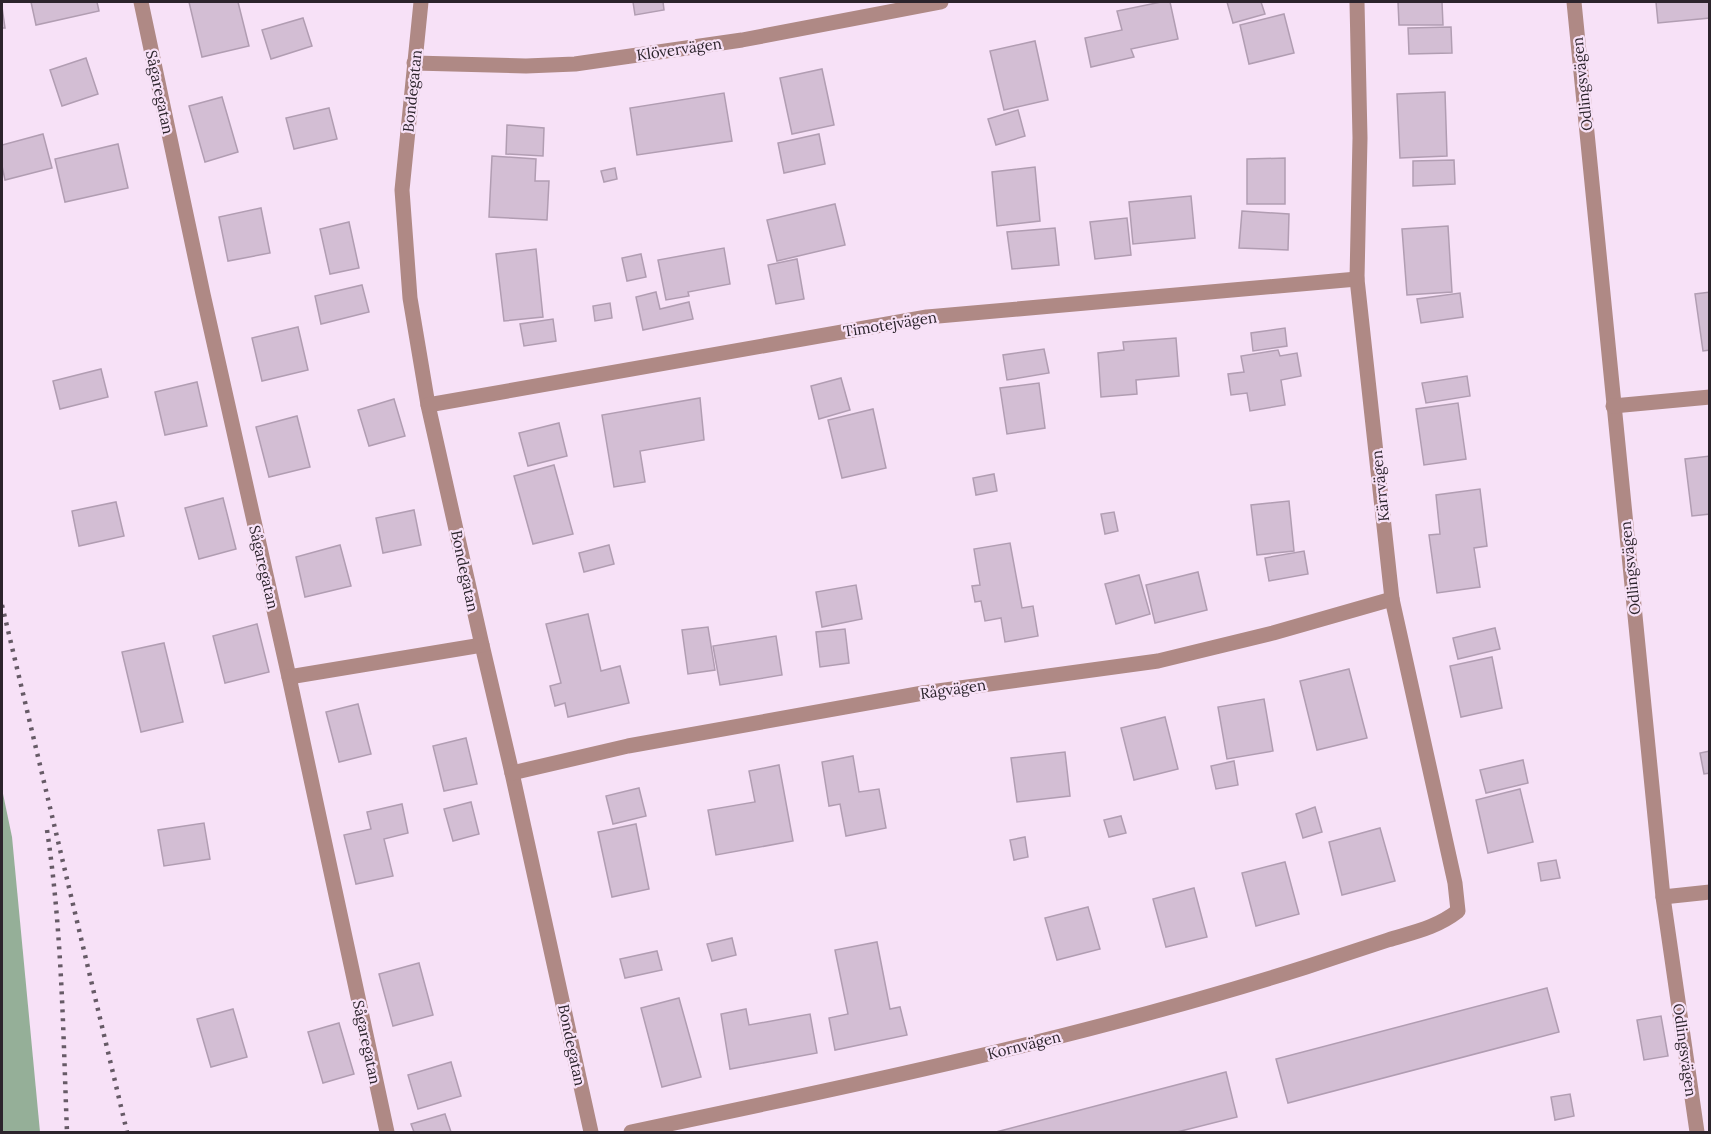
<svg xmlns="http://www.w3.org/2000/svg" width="1711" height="1134" font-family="Lora,serif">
  <rect width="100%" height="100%" fill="#f7e1f7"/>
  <polygon fill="#95af98" points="2,789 12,837 40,1132 2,1132"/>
  <g fill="#d3bed4" stroke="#b19db2" stroke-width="1.5">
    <polygon points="31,2 97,2 99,11 36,25"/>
    <polygon points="189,2 238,2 249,46 202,57"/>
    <polygon points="633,2 663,2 664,10 635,15"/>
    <polygon points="1161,2 1170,2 1178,39 1131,49 1134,57 1091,67 1085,38 1122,30 1117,11"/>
    <polygon points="1227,2 1261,2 1265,14 1233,23"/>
    <polygon points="1398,2 1442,2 1443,25 1399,25"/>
    <polygon points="1656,2 1710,2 1710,18 1658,23"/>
    <polygon points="2,7 5,28 2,28"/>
    <polygon points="1284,14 1294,53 1249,64 1240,25"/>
    <polygon points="303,18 312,46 271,59 262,30"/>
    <polygon points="1451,27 1452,53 1409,54 1408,28"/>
    <polygon points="1035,41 1048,100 1004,110 990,51"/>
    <polygon points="86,58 98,94 62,106 50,70"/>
    <polygon points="822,69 834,125 792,134 780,78"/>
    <polygon points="1445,92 1447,156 1400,158 1397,94"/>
    <polygon points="724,93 732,141 637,155 630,108"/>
    <polygon points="222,97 238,152 205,162 189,106"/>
    <polygon points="329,108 337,139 294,149 286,118"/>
    <polygon points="1018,110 1025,136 996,145 988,119"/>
    <polygon points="507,125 544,128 543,156 506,154"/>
    <polygon points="43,134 52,168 5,180 2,166 2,145"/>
    <polygon points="819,134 825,164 784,173 778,143"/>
    <polygon points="118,144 128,188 65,202 55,159"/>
    <polygon points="492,156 536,159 535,181 549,181 547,220 489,217"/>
    <polygon points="1285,158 1285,204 1247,204 1247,159"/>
    <polygon points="1454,160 1455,184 1413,186 1413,161"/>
    <polygon points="1035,167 1040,221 997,226 992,172"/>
    <polygon points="615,168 617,179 604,182 601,171"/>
    <polygon points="1191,196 1195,238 1133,244 1129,202"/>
    <polygon points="835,204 845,245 777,261 767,220"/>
    <polygon points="261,208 270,253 228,261 219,217"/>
    <polygon points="1242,211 1289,214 1288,250 1239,248"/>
    <polygon points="1127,218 1131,255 1095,259 1090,222"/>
    <polygon points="349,222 359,268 330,274 320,229"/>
    <polygon points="1448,226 1452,292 1407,295 1402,229"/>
    <polygon points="1055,228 1059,265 1012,269 1007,232"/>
    <polygon points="724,248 730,284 688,292 689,296 666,300 658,260"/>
    <polygon points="536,249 543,317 504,321 496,254"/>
    <polygon points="641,254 646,277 627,281 622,258"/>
    <polygon points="797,259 804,299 776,304 768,265"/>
    <polygon points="362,285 369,312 321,324 315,296"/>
    <polygon points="656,292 660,309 689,302 693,319 643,330 636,297"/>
    <polygon points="1710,292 1710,350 1703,351 1695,294"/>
    <polygon points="1460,293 1463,317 1421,323 1417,299"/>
    <polygon points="610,303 612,318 595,321 593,306"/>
    <polygon points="553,319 556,341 524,346 520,324"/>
    <polygon points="298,327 308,370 262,381 252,338"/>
    <polygon points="1285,328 1287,346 1253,351 1251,333"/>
    <polygon points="1176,338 1179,376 1136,380 1137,394 1101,397 1098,353 1124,350 1123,342"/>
    <polygon points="1044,349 1049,373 1007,380 1003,355"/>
    <polygon points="1278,350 1280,356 1297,353 1301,376 1281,380 1285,405 1250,411 1247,393 1231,395 1228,374 1244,372 1241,356"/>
    <polygon points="101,369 108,397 60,409 53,381"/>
    <polygon points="1467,376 1470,396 1426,403 1422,383"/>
    <polygon points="841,378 850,410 819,419 811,386"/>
    <polygon points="197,382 207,426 165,435 155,392"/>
    <polygon points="1039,383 1045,428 1007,434 1000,388"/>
    <polygon points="700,398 704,440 640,451 645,482 614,487 602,415"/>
    <polygon points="394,399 405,436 369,446 358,410"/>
    <polygon points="1458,403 1466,459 1424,465 1416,409"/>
    <polygon points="873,409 886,468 842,478 828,420"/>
    <polygon points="297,416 310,467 269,477 256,427"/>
    <polygon points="559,423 567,456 528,466 519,433"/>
    <polygon points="1710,456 1710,514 1692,516 1685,459"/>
    <polygon points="554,465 573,534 533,544 514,476"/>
    <polygon points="994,474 997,491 976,495 973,478"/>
    <polygon points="1480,489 1487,546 1474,548 1480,587 1437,593 1429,535 1440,534 1436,495"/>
    <polygon points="223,498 236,549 199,559 185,508"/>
    <polygon points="1289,501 1294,551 1257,555 1251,505"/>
    <polygon points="116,502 124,536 79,546 72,511"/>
    <polygon points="414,510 421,545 383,553 376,518"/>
    <polygon points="1114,512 1118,531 1105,534 1101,514"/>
    <polygon points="1010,543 1022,608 1033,606 1038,636 1005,642 1001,618 985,621 981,601 975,602 972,586 980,585 974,549"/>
    <polygon points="340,545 351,586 305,597 296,557"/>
    <polygon points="609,545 614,564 584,572 579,553"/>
    <polygon points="1304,551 1308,574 1269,581 1265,558"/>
    <polygon points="1198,572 1207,610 1155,623 1146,585"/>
    <polygon points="1139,575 1150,614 1116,624 1105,584"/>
    <polygon points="856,585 862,619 822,627 816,592"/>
    <polygon points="588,614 601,671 620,666 629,703 568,717 565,703 555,706 550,686 561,683 546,624"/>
    <polygon points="257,624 269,672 225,683 213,636"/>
    <polygon points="708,627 715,670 688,674 682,630"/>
    <polygon points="1495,628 1500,649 1458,659 1453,638"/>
    <polygon points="845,629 849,663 820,667 816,632"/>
    <polygon points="776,636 782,675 720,685 713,646"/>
    <polygon points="164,643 183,722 141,732 122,652"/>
    <polygon points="1492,657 1502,708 1461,717 1450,666"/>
    <polygon points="1349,669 1367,738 1317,750 1300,681"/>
    <polygon points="1264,699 1273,751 1227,759 1218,707"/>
    <polygon points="358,704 371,754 339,762 326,712"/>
    <polygon points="1165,717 1178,769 1134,780 1121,728"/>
    <polygon points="466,738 477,784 444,791 433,746"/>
    <polygon points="1710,751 1710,773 1704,774 1700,753"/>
    <polygon points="1065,752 1070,796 1017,802 1011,758"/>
    <polygon points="853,756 859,792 879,789 886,828 846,836 840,804 829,806 822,762"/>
    <polygon points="1523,760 1528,783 1486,793 1480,770"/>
    <polygon points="1234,761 1238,785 1216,789 1211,766"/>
    <polygon points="779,765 793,841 716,855 708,810 755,802 749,771"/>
    <polygon points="639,788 646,816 613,824 606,796"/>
    <polygon points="1520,789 1533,842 1488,853 1476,800"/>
    <polygon points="471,802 479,834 453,841 444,809"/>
    <polygon points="402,804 408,833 384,839 393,876 356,884 344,835 371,829 367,812"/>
    <polygon points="1315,807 1322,832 1303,838 1296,814"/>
    <polygon points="1121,816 1126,833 1109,837 1104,820"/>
    <polygon points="204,823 210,859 164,866 158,830"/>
    <polygon points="636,824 649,889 612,897 598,832"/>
    <polygon points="1380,828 1395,881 1342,895 1329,842"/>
    <polygon points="1025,837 1028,857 1014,860 1010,840"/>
    <polygon points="1556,860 1560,878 1541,881 1538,863"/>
    <polygon points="1285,862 1299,914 1256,926 1242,873"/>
    <polygon points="1194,888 1207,937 1166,947 1153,899"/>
    <polygon points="1088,907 1100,949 1057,960 1045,918"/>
    <polygon points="732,938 736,955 712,961 707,944"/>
    <polygon points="877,942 890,1009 900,1007 907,1035 835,1050 829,1018 848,1014 835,950"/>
    <polygon points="657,951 662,970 625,978 620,959"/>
    <polygon points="419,963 433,1015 393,1026 379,974"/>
    <polygon points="1547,988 1559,1032 1288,1103 1276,1059"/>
    <polygon points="679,998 701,1077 662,1087 641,1008"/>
    <polygon points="233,1009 247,1057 211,1067 197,1019"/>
    <polygon points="746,1009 749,1025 810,1014 817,1053 730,1069 721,1014"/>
    <polygon points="1661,1016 1668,1056 1644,1060 1637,1020"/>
    <polygon points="339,1023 354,1074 323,1083 308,1032"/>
    <polygon points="451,1062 461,1096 418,1109 408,1075"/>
    <polygon points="1226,1072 1237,1117 1177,1132 996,1132"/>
    <polygon points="1570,1094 1574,1116 1555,1120 1551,1097"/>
    <polygon points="445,1114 451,1132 414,1132 411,1124"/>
  </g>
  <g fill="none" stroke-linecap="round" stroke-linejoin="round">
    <g stroke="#af8985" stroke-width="15">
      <polyline points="141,2 203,294 289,677 387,1132"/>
      <polyline points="421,2 402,190 410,298 428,405 482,645 512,773 591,1132"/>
      <polyline points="1574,2 1663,897 1697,1132"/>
      <polyline points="414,63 526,66 575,64 742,40 941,2"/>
      <polyline points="428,405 927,317 1357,279"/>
      <polyline points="1613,406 1710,397"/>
      <polyline points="289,677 482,645"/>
      <polyline points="512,773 628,746 923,693 1158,661 1273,633 1392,599"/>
      <polyline points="1663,897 1710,892"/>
      <path d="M631,1132C857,1085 1085,1037 1306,967C1333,958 1361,949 1388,940C1414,932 1436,928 1458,911L1455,883L1392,599L1357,279L1360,138L1357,2"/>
    </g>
    <g stroke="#665a66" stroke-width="4.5" stroke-dasharray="3 6" stroke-linecap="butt">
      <polyline points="2,605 127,1132"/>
      <path d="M47,830C62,930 63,1032 67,1132"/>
    </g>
  </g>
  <g text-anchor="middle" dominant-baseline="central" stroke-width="4.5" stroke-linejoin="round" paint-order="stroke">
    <g font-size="15" fill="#2c242c" stroke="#f7e1f7">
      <text transform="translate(679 49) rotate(-8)">Klövervägen</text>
      <text transform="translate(1582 84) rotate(-96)">Odlingsvägen</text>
      <text transform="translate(412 91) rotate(-84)">Bondegatan</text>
      <text transform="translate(160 92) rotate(78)">Sågaregatan</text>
      <text transform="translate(890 324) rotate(-9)">Timotejvägen</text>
      <text transform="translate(1380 486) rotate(-96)">Kärrvägen</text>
      <text transform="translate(264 567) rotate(77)">Sågaregatan</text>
      <text transform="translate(1630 568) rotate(-96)">Odlingsvägen</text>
      <text transform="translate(465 571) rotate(78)">Bondegatan</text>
      <text transform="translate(953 689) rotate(-8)">Rågvägen</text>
      <text transform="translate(367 1042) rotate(78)">Sågaregatan</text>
      <text transform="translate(572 1045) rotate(78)">Bondegatan</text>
      <text transform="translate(1024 1045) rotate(-14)">Kornvägen</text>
      <text transform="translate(1685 1050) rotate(82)">Odlingsvägen</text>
    </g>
  </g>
  <rect width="1711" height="1134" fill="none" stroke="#2c242c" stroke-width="6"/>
</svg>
